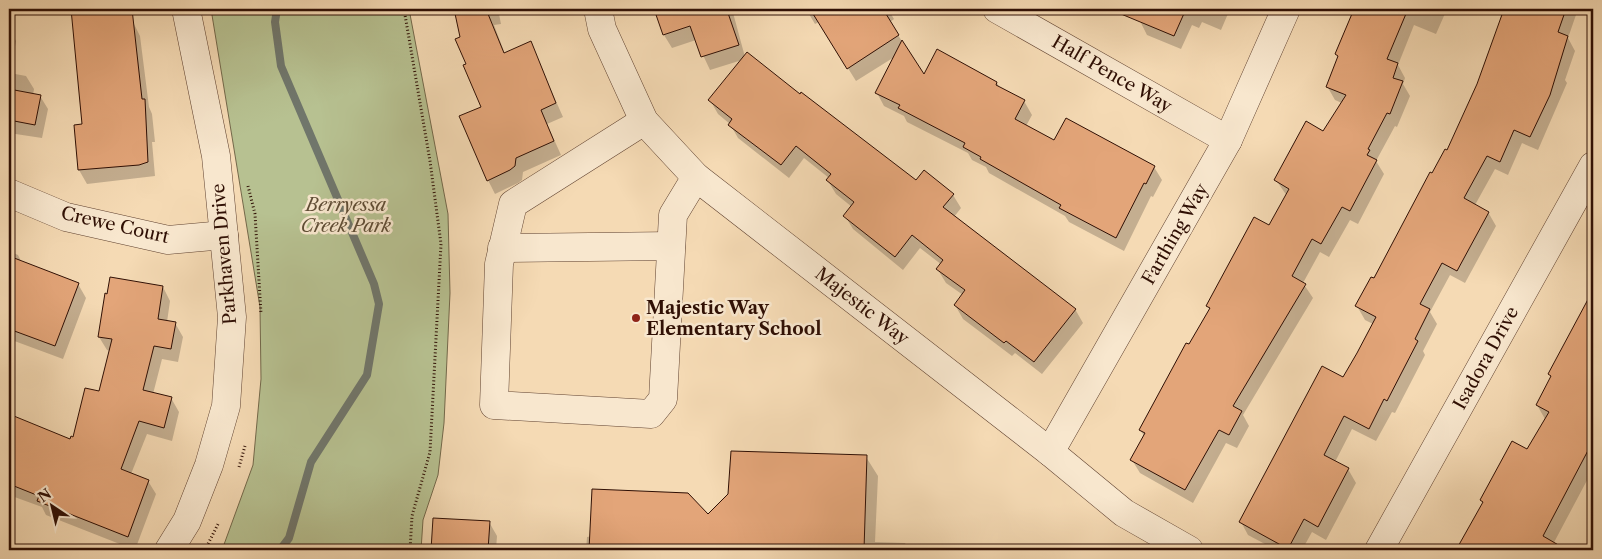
<svg xmlns="http://www.w3.org/2000/svg" width="1602" height="559" font-family="'Libre Caslon Text',serif">
  <rect width="100%" height="100%" fill="#f5dab4"/>
  <filter id="stains"><feTurbulence type="fractalNoise" baseFrequency=".004" numOctaves="4"/><feColorMatrix values="0 0 0 0 .2 0 0 0 0 .09 0 0 0 0 .02 0 0 0 .5 -.17"/></filter>
  <radialGradient id="worn" r=".72"><stop offset=".6" stop-color="#630" stop-opacity="0"/><stop offset="1" stop-color="#630" stop-opacity=".3"/></radialGradient>
  <polygon fill="#b7c191" stroke="#73684a" points="211,9 409,9 448,214 450,293 444,423 438,475 423,520 421,550 222,550 253,465 261,379 260,307"/>
  <g fill="#0003">
    <polygon points="72,9 110,9 112,25 133,22 140,36 149,107 152,114 155,142 152,142 155,176 87,184 79,170 75,126 83,126"/>
    <polygon points="455,9 498,9 501,24 494,25 505,54 530,43 563,117 547,124 561,155 523,172 522,180 518,183 495,194 488,180 482,107 467,65"/>
    <polygon points="656,9 732,9 745,57 916,182 953,195 961,208 954,217 1075,309 1083,323 1042,374 1015,353 1012,356 963,319 955,305 963,295 946,283 938,270 942,265 920,248 903,270 853,229 845,216 852,207 836,194 828,181 829,178 804,158 789,178 738,138 730,124 718,114 710,100 742,60 710,70 696,40 672,48 664,35"/>
    <polygon points="806,9 888,9 894,19 890,22 924,77 997,83 1000,88 1024,101 1032,115 1026,126 1055,142 1154,167 1162,180 1153,197 1151,196 1124,251 1069,222 1065,216 989,173 986,167 972,160 968,153 907,122 904,116 884,106 877,93 896,56 856,81 819,22 815,24"/>
    <polygon points="1145,9 1230,9 1221,30 1202,22 1199,28 1192,25 1181,49 1147,35 1140,21"/>
    <polygon points="1355,9 1447,9 1436,34 1414,25 1398,65 1405,78 1403,84 1410,96 1397,127 1395,126 1376,161 1384,174 1358,224 1350,220 1329,257 1320,252 1303,283 1313,298 1243,415 1249,426 1237,448 1226,443 1193,503 1140,473 1132,460 1145,437 1140,430 1210,310 1208,306 1270,227 1287,196 1276,180 1324,132 1342,103 1335,100 1327,86 1339,58 1336,54"/>
    <polygon points="1509,9 1578,9 1568,38 1575,51 1565,80 1567,83 1538,150 1522,143 1508,175 1495,169 1475,205 1488,212 1496,226 1465,283 1450,275 1430,312 1437,324 1423,351 1425,355 1395,413 1392,412 1376,441 1352,429 1335,462 1348,469 1356,483 1326,540 1312,532 1302,550 1276,550 1248,535 1241,522 1344,379 1373,324 1365,320 1357,306 1447,152 1478,84"/>
    <polygon points="9,29 16,41 10,73 26,76 34,89 33,95 40,96 48,109 42,138 9,133"/>
    <polygon points="9,251 18,255 22,263 78,284 86,298 63,359 9,339"/>
    <polygon points="163,287 170,301 167,322 175,323 183,337 178,362 162,359 153,394 171,398 179,412 172,441 147,434 131,474 148,481 156,494 135,550 46,515 42,507 9,495 9,415 71,440 74,439 100,393 110,351 107,350 99,337"/>
    <polygon points="1593,311 1593,469 1550,550 1457,550 1483,504 1481,500 1528,451 1545,419 1537,405 1552,378 1549,374"/>
    <polygon points="866,457 878,476 875,542 905,543 909,550 586,550 587,537 708,516"/>
    <polygon points="434,519 489,522 497,536 496,550 432,550"/>
  </g>
  <g fill="none" stroke-linecap="round" stroke-linejoin="round">
    <polyline stroke="#70766b" stroke-width="8" points="277,9 275,22 281,66 374,284 379,304 367,375 311,462 289,538 280,550"/>
  </g>
  <g fill="#e3a579" stroke="#2f0f04">
    <polygon points="71,9 132,9 142,99 145,99 148,162 139,165 78,170 74,125 82,124"/>
    <polygon points="454,9 486,9 504,53 531,41 556,103 541,110 554,141 516,158 515,166 510,170 487,181 459,116 481,107 463,65 466,64 455,39 460,37"/>
    <polygon points="654,9 730,9 730,12 728,13 739,45 701,57 690,26 663,35"/>
    <polygon points="810,9 883,9 899,35 847,69"/>
    <polygon points="1109,9 1186,9 1174,36"/>
    <polygon points="1354,9 1408,9 1387,59 1398,63 1393,78 1403,81 1390,114 1387,113 1368,149 1370,150 1367,155 1377,160 1350,211 1342,207 1321,244 1312,239 1292,276 1306,284 1233,406 1242,411 1229,435 1219,430 1185,490 1130,460 1145,433 1139,430 1186,343 1189,344 1210,308 1206,306 1254,217 1269,225 1289,189 1274,180 1306,121 1323,131 1346,95 1326,87 1338,56 1335,54"/>
    <polygon points="1504,9 1566,9 1558,32 1568,36 1550,95 1530,137 1514,130 1500,162 1487,156 1464,198 1489,212 1457,271 1442,263 1420,304 1430,309 1415,339 1418,341 1387,401 1384,399 1369,429 1344,416 1324,455 1349,468 1318,527 1304,519 1288,549 1239,522 1322,366 1343,377 1357,353 1376,317 1355,306 1371,277 1374,278 1430,172 1432,173 1445,149 1447,150 1477,84"/>
    <polygon points="902,40 924,74 937,49 997,82 996,85 1025,100 1015,119 1054,140 1066,118 1155,166 1146,184 1144,183 1116,238 1059,208 1061,205 980,159 981,157 963,147 965,143 898,108 900,105 875,93"/>
    <polygon points="747,52 800,94 801,92 916,180 924,170 954,194 943,207 1076,309 1034,362 1006,341 1004,343 954,305 965,290 936,269 943,260 912,235 895,257 843,216 854,202 826,180 831,174 796,146 781,165 728,125 732,119 708,100"/>
    <polygon points="9,89 41,95 35,125 9,120"/>
    <polygon points="9,256 79,283 55,346 9,329"/>
    <polygon points="110,277 163,286 158,319 176,322 171,349 154,346 143,390 172,397 164,428 139,421 121,469 149,480 128,537 37,501 39,496 9,484 9,414 70,439 71,436 73,437 85,388 99,391 112,339 98,337 105,293 107,294"/>
    <polygon points="1593,290 1593,441 1543,536 1567,550 1456,550 1483,502 1480,500 1512,441 1527,449 1549,412 1536,405 1551,376 1548,374"/>
    <polygon points="731,451 867,455 864,550 589,550 592,489 688,493 708,514 728,494"/>
    <polygon points="433,518 490,521 488,550 431,550"/>
  </g>
  <g fill="none" stroke-linecap="round" stroke-linejoin="round">
    <g stroke="#604230" stroke-width="29">
      <g id="minor">
        <polyline points="598,9 602,29 644,121 696,177 1050,452 1124,513 1189,550"/>
        <polyline points="997,9 1228,140"/>
        <polyline points="644,121 513,204 499,264 494,405 651,414 663,399 673,215 696,177"/>
        <polyline points="9,193 66,217 168,240 224,235"/>
        <polyline points="502,248 671,246"/>
        <polyline points="1050,452 1228,140 1286,9"/>
        <polyline points="169,550 187,521 209,465 226,406 232,317 216,156 186,9"/>
        <polyline points="1379,550 1593,166"/>
      </g>
    </g>
    <g stroke="#2f0f04" stroke-width="3" stroke-dasharray="1 2.5" stroke-linecap="butt">
      <polyline points="404,9 430,161 441,244 430,452 412,516 410,550"/>
      <polyline points="248,186 255,214 261,314"/>
      <polyline points="239,467 245,446"/>
      <polyline points="205,550 219,522"/>
    </g>
    <use href="#minor" stroke="#f8e7ce" stroke-width="28"/>
  </g>
  <circle fill="#8f2418" stroke="#f8e7ce" stroke-width="2" cx="636" cy="318" r="5"/>
  <g text-anchor="middle" dominant-baseline="central" stroke-width="5" stroke-linejoin="round" paint-order="stroke">
    <g font-size="18" fill="#2f0f04" stroke="#f8e7ce">
      <text transform="translate(1112 74) rotate(30)">Half Pence Way</text>
      <text transform="translate(115 225) rotate(13)">Crewe Court</text>
      <text transform="translate(1175 234) rotate(-60)">Farthing Way</text>
      <text transform="translate(224 254) rotate(-95)">Parkhaven Drive</text>
      <text transform="translate(862 306) rotate(38)">Majestic Way</text>
      <text transform="translate(1486 358) rotate(-61)">Isadora Drive</text>
    </g>
    <g font-size="18" font-style="italic" fill="#5f4d35" stroke="#f8e7ce">
      <text x="346" y="205">Berryessa<tspan x="346" dy="21">Creek Park</tspan></text>
    </g>
    <g font-size="18" font-weight="bold" fill="#2f0f04" stroke="#f8e7ce" text-anchor="start">
      <text x="646" y="308">Majestic Way<tspan x="646" dy="21">Elementary School</tspan></text>
    </g>
  </g>
  <rect width="1602" height="559" fill="none" stroke="#f5dab4" stroke-width="30"/>
  <rect x="10" y="10" width="1582" height="539" fill="none" stroke="#2f0f04" stroke-width="2.5"/>
  <rect x="15" y="15" width="1572" height="529" fill="none" stroke="#2f0f04"/>
  <g transform="translate(52 506) rotate(325)" stroke="#f8e7ce" stroke-width="4" paint-order="stroke">
  <path d="M0-4L9 19L0 12L-9 19Z" fill="#2f0f04"/>
  <text y="-8" font-size="14" font-weight="bold" text-anchor="middle" fill="#2f0f04">N</text>
  </g>
  <rect width="100%" height="100%" filter="url(#stains)"/>
  <rect width="100%" height="100%" fill="url(#worn)"/>
</svg>
